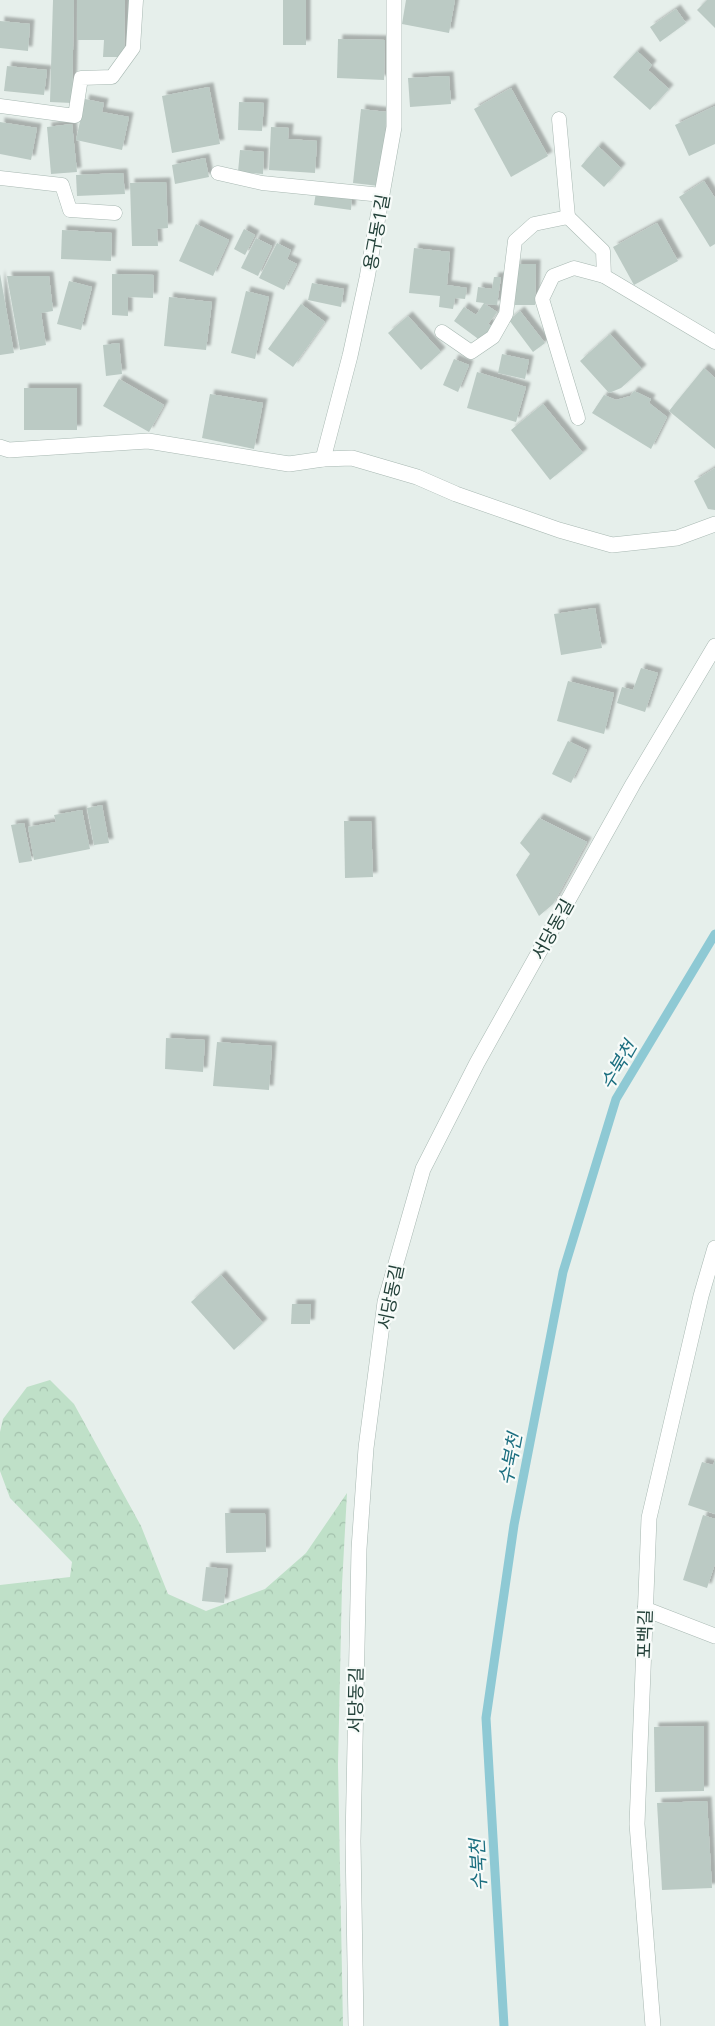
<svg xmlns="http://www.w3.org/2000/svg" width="715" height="2026" font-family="'Noto Sans','Noto Sans KR',sans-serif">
  <defs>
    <pattern id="forest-crowns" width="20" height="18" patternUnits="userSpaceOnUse" patternTransform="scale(1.25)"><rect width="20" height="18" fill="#bfe0c8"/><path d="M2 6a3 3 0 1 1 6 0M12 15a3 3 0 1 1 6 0" fill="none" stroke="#a4c1ad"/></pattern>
    <filter id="shadow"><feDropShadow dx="4.5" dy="-4.5" stdDeviation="1" flood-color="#0004"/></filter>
  </defs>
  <rect width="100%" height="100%" fill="#e6efeb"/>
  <polygon fill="url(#forest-crowns)" points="50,1380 74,1404 141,1526 168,1594 206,1611 265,1589 306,1553 347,1493 342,1585 338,1764 343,2026 0,2026 0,1585 70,1577 72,1562 10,1498 0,1471 0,1432 3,1419 27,1387"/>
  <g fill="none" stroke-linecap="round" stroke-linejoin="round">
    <polyline stroke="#8ec9d4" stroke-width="9" points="504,2026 486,1718 514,1525 563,1272 616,1099 715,934"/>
  </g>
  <g fill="#bbcac4" filter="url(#shadow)">
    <polygon points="53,0 74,0 72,103 50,102"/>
    <polygon points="77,0 125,0 124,57 103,57 104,40 77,40"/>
    <rect x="283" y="0" width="23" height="45"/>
    <polygon points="406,0 455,0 449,33 402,24"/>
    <polygon points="707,0 715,0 715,28 697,10"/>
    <polygon points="676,9 686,23 660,42 650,27"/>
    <polygon points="0,21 30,24 28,51 0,48"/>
    <polygon points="338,39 385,40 384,80 337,78"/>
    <polygon points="637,51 652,65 648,70 669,89 650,110 613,77"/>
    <polygon points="7,66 47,70 44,95 4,91"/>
    <polygon points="449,76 451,104 410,107 408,78"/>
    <polygon points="209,87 220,144 172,153 162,96"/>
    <polygon points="511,88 548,156 511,177 474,109"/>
    <polygon points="85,99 104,103 102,112 129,117 122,150 76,140"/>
    <polygon points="239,102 264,103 262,131 238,130"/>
    <polygon points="715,106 715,144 689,156 675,125"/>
    <polygon points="361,109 387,112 379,186 353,183"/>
    <polygon points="0,122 37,128 31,160 0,154"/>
    <polygon points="72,124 77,172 51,174 47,127"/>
    <polygon points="271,127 289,128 288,139 317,141 315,173 269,170"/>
    <polygon points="598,146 621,168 604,187 581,166"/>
    <polygon points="240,150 264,152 263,174 238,172"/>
    <polygon points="205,158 209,177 175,184 172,165"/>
    <polygon points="123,173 125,194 77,196 76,175"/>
    <polygon points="704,181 715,198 715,244 710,247 679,197"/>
    <polygon points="166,182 168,228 157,229 158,246 132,246 130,183"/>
    <polygon points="316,192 352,197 351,210 314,205"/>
    <polygon points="657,223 678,261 634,285 613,247"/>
    <polygon points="196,224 229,240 213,276 179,261"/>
    <polygon points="244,229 255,235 245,255 234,249"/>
    <polygon points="62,230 112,233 111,261 61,259"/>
    <polygon points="256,238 272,246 258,276 241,268"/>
    <polygon points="277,243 291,250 287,259 297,264 284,290 259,278"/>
    <polygon points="414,248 450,252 447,285 467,288 465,299 455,298 453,309 439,307 440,296 409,293"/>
    <polygon points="516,264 536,264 535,305 515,305"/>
    <polygon points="0,274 14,353 0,355"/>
    <polygon points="112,274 154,275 153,298 128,297 128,316 112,315"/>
    <polygon points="7,276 49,276 53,311 41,313 46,345 20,350"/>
    <polygon points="494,277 501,277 497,305 485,304 497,312 488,324 492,326 481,341 454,321 464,307 476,315 484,303 476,302 478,287 492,289"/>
    <polygon points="69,281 92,287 81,330 57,324"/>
    <polygon points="312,283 344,289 341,307 308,300"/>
    <polygon points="246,291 269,297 255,359 231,353"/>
    <polygon points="169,297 212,302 206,350 164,346"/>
    <polygon points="301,304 325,322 293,367 268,349"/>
    <polygon points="520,311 545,343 533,352 509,320"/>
    <polygon points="408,316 441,352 421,370 388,333"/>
    <polygon points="610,334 642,369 621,388 609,393 580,361"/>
    <polygon points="119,343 122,374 106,376 103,345"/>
    <polygon points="502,354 529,360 525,379 498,373"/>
    <polygon points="454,359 469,365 458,392 443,385"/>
    <polygon points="704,368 715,378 715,449 669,411"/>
    <polygon points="477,372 526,387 516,422 467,408"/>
    <polygon points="119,379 164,405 149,432 103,406"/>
    <rect x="24" y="388" width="53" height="42"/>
    <polygon points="634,391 651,399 649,403 667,417 651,449 592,413 604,395 616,400 630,396"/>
    <polygon points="210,394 263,403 254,449 202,438"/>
    <polygon points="543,404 583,453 550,480 511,430"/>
    <polygon points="715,468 715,510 708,509 694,481"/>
    <polygon points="595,608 602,648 561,655 554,614"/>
    <polygon points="641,668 658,673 645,712 617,703 622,687 633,690"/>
    <polygon points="568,681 614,693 604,734 557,721"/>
    <polygon points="568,741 587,750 571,783 552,774"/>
    <polygon points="102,805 109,843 94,845 87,808"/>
    <polygon points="82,810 90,849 34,860 28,827 56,822 54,815"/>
    <polygon points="539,818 587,842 553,904 539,916 516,875 530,854 520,843"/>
    <polygon points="344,821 371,821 373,877 345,878"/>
    <polygon points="24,823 32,861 19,863 11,825"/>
    <polygon points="166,1038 205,1040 203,1072 165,1069"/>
    <polygon points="217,1042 272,1046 269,1090 213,1086"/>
    <polygon points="221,1275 263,1323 234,1350 191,1302"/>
    <polygon points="292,1304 311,1304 310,1324 291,1324"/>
    <polygon points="715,1460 715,1514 688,1505 702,1462 713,1465"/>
    <polygon points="225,1513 265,1513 266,1552 226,1553"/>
    <polygon points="703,1515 715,1519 715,1564 707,1588 683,1580"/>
    <polygon points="206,1567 228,1569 224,1603 202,1601"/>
    <polygon points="704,1726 704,1791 655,1792 654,1727"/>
    <polygon points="707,1801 712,1888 662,1890 657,1803"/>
  </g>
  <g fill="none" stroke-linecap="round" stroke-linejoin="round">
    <g stroke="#a8b8b2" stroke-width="15">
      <g id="lane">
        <polyline points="0,106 75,116 81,78 112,77 133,48 136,0"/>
        <polyline points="559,119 568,217"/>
        <polyline points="218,173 262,183 382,195"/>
        <polyline points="0,178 62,185 70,210 115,213"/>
        <polyline points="442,332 471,352 493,337 506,314 515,241 534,224 568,217 603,251 604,276 715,342"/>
        <polyline points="578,418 542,299 553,276 574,268 604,276"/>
      </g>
    </g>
    <g stroke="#a8b8b2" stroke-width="16">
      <g id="street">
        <polyline points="0,447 9,450 148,441 289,464 323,459 352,458 417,477 456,494 559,530 612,545 677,538 715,524"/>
        <polyline points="323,459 350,356 367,278 394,127 394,0"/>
        <polyline points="645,1609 715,1636"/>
        <polyline points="356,2026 353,1841 359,1549 366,1448 385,1302 423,1169 477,1063 633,784 715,646"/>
        <polyline points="653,2026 637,1824 649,1518 701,1296 715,1248"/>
      </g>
    </g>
    <use href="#lane" stroke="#fff" stroke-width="14"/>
    <use href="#street" stroke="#fff" stroke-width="15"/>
  </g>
  <g text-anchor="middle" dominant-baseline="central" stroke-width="4.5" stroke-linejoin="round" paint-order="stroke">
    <g font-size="18" fill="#24423a" stroke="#f7fbf9">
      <text transform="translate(376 232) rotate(-80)">용구동1길</text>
      <text transform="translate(552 929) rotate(-61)">서당동길</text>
      <text transform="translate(390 1297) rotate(-78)">서당동길</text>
      <text transform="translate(644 1634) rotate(-88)">포백길</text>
      <text transform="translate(355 1700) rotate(-89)">서당동길</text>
    </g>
    <g font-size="19" font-style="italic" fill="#1c6f80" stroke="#f7fbf9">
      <text transform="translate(618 1065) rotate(-60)">수북천</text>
      <text transform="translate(510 1459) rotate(-79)">수북천</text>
      <text transform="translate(478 1865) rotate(-93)">수북천</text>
    </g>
  </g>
</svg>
